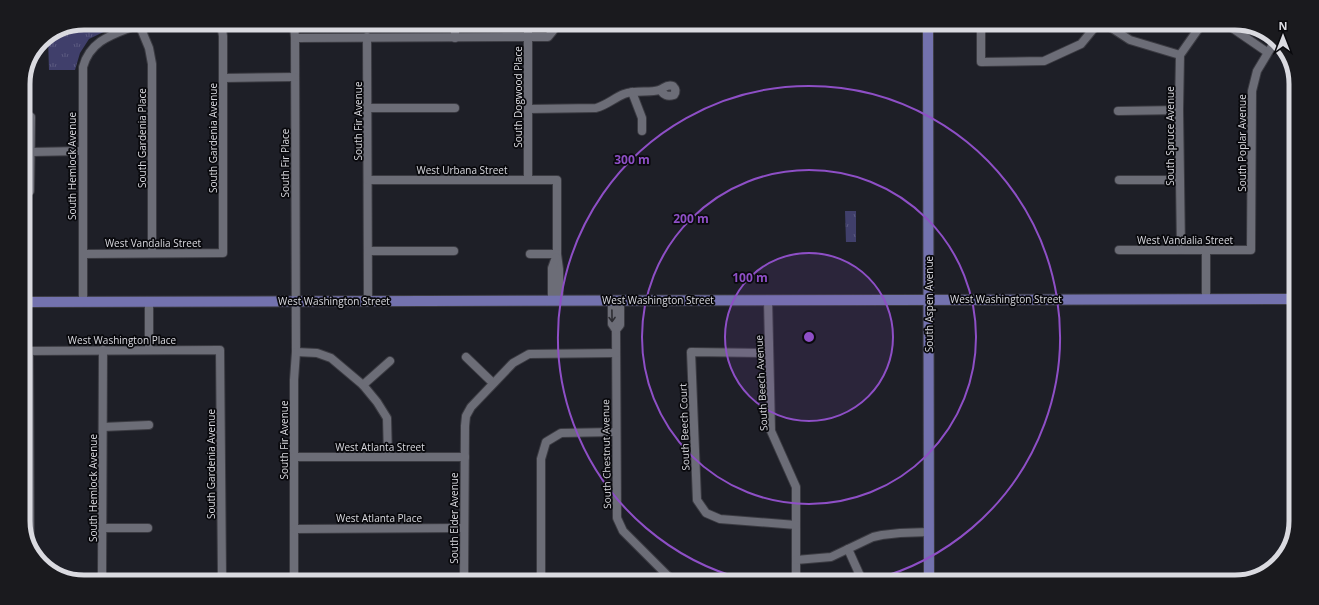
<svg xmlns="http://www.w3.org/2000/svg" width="1319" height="605" font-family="'Open Sans',sans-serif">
  <defs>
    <pattern id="grass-tufts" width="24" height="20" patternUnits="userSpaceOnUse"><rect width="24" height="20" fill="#403f6b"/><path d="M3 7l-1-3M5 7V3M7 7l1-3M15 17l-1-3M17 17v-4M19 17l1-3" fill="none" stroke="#5b5a80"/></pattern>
  </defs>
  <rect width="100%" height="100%" fill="#1e1f27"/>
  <g fill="url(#grass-tufts)">
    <polygon points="85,23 122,23 89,39 80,53 75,70 49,70 48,38"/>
    <polygon points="845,211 856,211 856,242 846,242"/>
  </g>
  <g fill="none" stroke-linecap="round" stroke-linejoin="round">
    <g stroke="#3b3b42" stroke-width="10">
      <g id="minor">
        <polyline points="139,24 149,48 152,64 152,253"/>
        <polyline points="294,24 295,38 296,352 294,380 294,578"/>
        <polyline points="455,25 455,38"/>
        <polyline points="528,25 528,37 548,37 553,31 553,25"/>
        <polyline points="981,27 981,62 1044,61 1081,44 1095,27"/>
        <polyline points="1110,27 1130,40 1180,55"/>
        <polyline points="1232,28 1267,52"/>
        <polyline points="367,37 368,301"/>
        <polyline points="295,38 528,37 528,180"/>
        <polyline points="223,78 295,77"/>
        <polyline points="632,92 642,118 642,131"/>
        <polyline points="367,108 455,108"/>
        <path d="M528,109L596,108C607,105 614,98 624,94C636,90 650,93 659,90C665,88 666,84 673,86C676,89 676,92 674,95C667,97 664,95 660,90"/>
        <polyline points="1118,111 1179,110"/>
        <polyline points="23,117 31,117 30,191 23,191"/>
        <polyline points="31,152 82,151"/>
        <polyline points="368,180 557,180 557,254 559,269 559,301"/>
        <polyline points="1119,180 1180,180"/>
        <polyline points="1119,250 1251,250 1252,91 1257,71 1275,41"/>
        <polyline points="1181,250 1179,110 1180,55 1199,28"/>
        <polyline points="1206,250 1206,299"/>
        <polyline points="368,251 454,251"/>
        <polyline points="83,254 223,253 223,36 221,24"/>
        <polyline points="530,254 557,254"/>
        <polyline points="612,300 612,324 616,330 617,518 623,531 672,580"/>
        <polyline points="768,300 771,431 796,487 796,580"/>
        <polyline points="149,301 149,350"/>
        <polyline points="552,301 552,268 556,257"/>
        <path d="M83,302V67C91,38 116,34 142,23"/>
        <polyline points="616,330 620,325 620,300"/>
        <polyline points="23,351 220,350 222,578"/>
        <polyline points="29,351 30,545"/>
        <polyline points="296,352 317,353 331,358 363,385 377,402 387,418 388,457"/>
        <polyline points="768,353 691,352 697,500 706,513 720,519 796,525"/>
        <polyline points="466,357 493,383"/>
        <polyline points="363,385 390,361"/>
        <polyline points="103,427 149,425"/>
        <polyline points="294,457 465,457"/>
        <polyline points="103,528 148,528"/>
        <polyline points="294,529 464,528"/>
        <polyline points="848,549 862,580"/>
        <polyline points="796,560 831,557 873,537 882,535 900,533 929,532"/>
        <polyline points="102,577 103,350"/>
        <polyline points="464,579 465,426 466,416 471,407 513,363 529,354 616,353"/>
        <polyline points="541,579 541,459 546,442 561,433 615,432"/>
      </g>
    </g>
    <g stroke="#3b3b42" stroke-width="12">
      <g id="major">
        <polyline points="928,26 929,581"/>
        <polyline points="23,302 1294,299"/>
      </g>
    </g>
    <use href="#minor" stroke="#6c6d77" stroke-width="8"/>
    <use href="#major" stroke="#7372ae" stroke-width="10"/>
  </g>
  <defs><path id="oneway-shaft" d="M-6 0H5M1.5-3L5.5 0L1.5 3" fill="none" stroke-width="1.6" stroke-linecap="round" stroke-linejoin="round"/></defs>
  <use stroke="#2c2c32" href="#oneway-shaft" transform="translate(612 316) rotate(89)"/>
  <circle cx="809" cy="337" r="84" fill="#8e4fc6" fill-opacity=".12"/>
  <g fill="none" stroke="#8e4fc6" stroke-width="2">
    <circle cx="809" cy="337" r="84"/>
    <circle cx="809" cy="337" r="167"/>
    <path d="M746 580A251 251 0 1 1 872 580"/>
  </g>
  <g text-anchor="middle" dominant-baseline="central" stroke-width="3.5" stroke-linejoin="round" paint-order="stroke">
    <g font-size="10" fill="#dadae0" stroke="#09090d">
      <text transform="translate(518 97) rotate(-90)">South Dogwood Place</text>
      <text transform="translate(358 121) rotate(-90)">South Fir Avenue</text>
      <text transform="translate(1170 136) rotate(-90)">South Spruce Avenue</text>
      <text transform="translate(142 138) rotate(-90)">South Gardenia Place</text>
      <text transform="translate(213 138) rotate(-90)">South Gardenia Avenue</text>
      <text transform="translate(1242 143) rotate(-90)">South Poplar Avenue</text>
      <text transform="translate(285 163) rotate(-90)">South Fir Place</text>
      <text transform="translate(72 166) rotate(-90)">South Hemlock Avenue</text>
      <text x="462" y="170">West Urbana Street</text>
      <text x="1185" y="240">West Vandalia Street</text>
      <text x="153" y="243">West Vandalia Street</text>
      <text x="1006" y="299">West Washington Street</text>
      <text x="658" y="300">West Washington Street</text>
      <text x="334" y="301">West Washington Street</text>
      <text transform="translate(929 304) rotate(-90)">South Aspen Avenue</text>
      <text x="122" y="340">West Washington Place</text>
      <text transform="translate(761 383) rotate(-93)">South Beech Avenue</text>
      <text transform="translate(684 427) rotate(-92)">South Beech Court</text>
      <text transform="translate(284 440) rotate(-90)">South Fir Avenue</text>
      <text x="380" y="447">West Atlanta Street</text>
      <text transform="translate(606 454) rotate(-91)">South Chestnut Avenue</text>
      <text transform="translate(211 464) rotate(-90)">South Gardenia Avenue</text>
      <text transform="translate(93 488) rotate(-90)">South Hemlock Avenue</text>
      <text x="379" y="518">West Atlanta Place</text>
      <text transform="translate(454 518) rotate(-90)">South Elder Avenue</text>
    </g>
  </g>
  <path d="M0 0H1319V605H0ZM84 30H1235A54 54 0 0 1 1289 84V521A54 54 0 0 1 1235 575H84A54 54 0 0 1 30 521V84A54 54 0 0 1 84 30Z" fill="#1a1a1e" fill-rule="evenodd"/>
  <path fill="none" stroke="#dadae0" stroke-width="5" d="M84 30H1235A54 54 0 0 1 1289 84V521A54 54 0 0 1 1235 575H84A54 54 0 0 1 30 521V84A54 54 0 0 1 84 30Z"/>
  <circle cx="809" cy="337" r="6" fill="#8e4fc6" stroke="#09090d" stroke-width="2"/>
  <g font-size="12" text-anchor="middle" font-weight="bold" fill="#8e4fc6" stroke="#09090d" stroke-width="3.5" stroke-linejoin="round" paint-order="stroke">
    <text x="632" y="164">300 m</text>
    <text x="691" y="223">200 m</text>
    <text x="750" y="282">100 m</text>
  </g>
  <g transform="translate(1283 36)" stroke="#09090d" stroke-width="3" paint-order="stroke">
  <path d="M0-3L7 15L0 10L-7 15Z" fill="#dadae0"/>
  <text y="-6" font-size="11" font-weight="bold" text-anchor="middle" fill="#dadae0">N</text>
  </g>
</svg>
